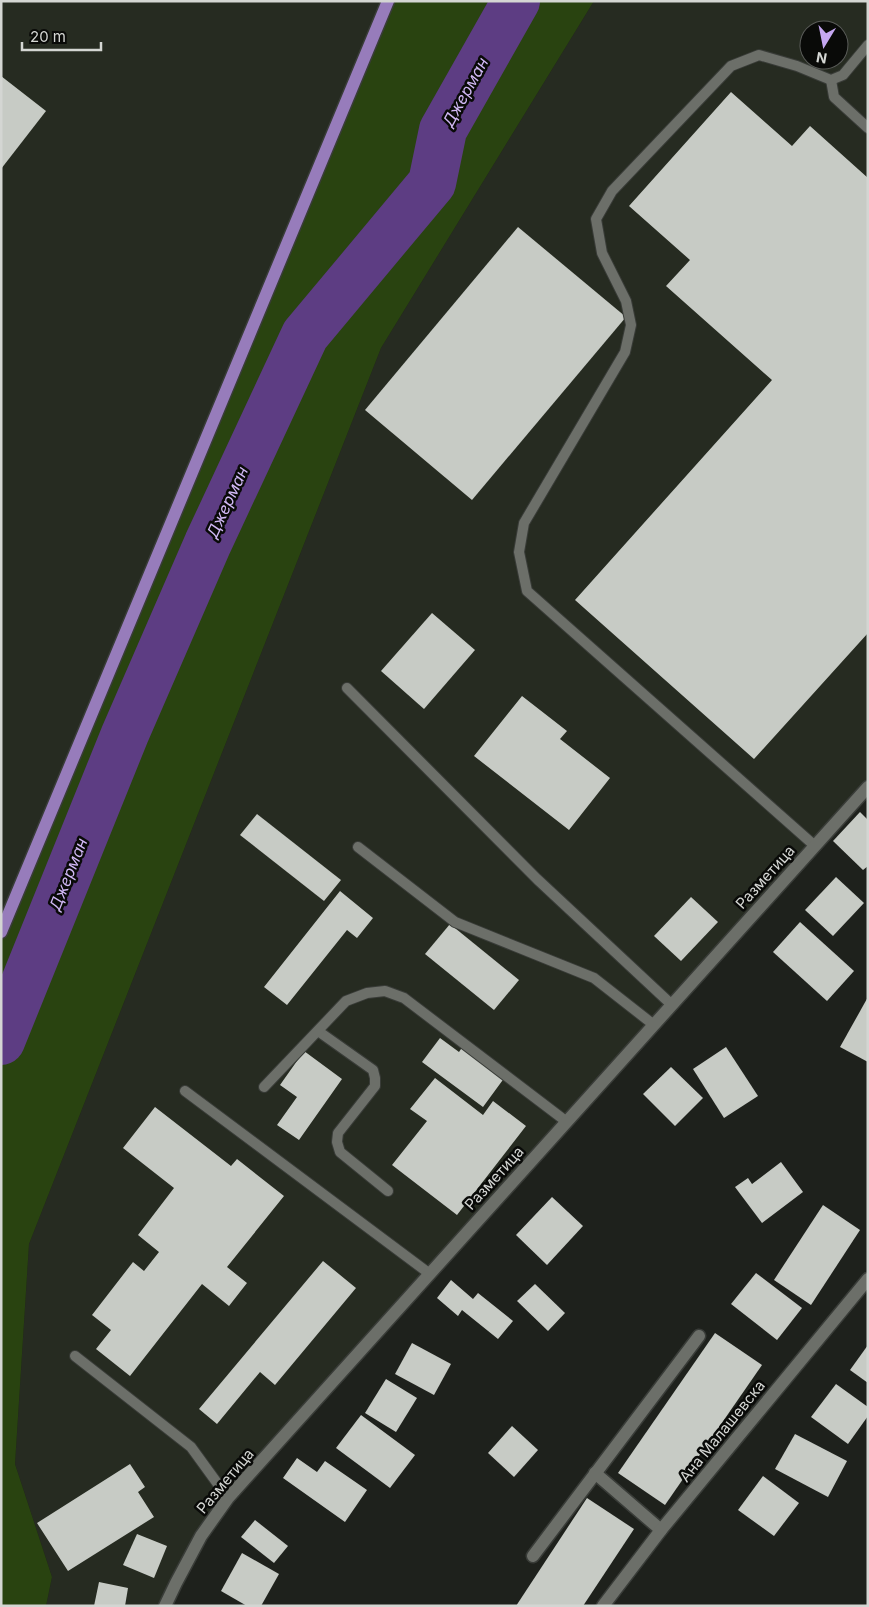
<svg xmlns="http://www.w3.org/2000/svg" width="869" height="1607" font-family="Inter,sans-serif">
  <rect width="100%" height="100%" fill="#1e211c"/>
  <g fill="#262b21" fill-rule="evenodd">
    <polygon points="1,1 387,1 1,930"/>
    <path d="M594,1H868V787L228,1498L165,1606H46L52,1577L15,1464L29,1244L381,348ZM809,30H839V60H809Z"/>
  </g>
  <polygon fill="#294310" points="387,1 594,1 381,348 29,1244 15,1464 52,1577 46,1606 1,1606 1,930"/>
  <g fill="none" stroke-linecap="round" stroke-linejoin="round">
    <polyline stroke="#5d3d83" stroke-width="48" points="1,1041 125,734 208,543 305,335 432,183 443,130 516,1"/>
  </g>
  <g fill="#c7cbc5">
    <polygon points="1,76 46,111 1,169"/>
    <polygon points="731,92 792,146 810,126 868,178 868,633 754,759 575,600 772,380 666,286 690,260 629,206"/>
    <polygon points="518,227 626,317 472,500 365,410"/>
    <polygon points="432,613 475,650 424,709 381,671"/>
    <polygon points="522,696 567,731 560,739 610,778 569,830 474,756"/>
    <polygon points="860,812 868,820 868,866 863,870 833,841"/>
    <polygon points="257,814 341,880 324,901 240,835"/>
    <polygon points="836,877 864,903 833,936 805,910"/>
    <polygon points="340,891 373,918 357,938 347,930 287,1005 264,987"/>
    <polygon points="691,897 718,922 681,961 654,936"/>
    <polygon points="800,922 854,971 827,1001 773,952"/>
    <polygon points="450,924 519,980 494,1010 425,954"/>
    <polygon points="868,997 868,1062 840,1047"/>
    <polygon points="440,1038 459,1052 463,1046 505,1077 483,1107 422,1062"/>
    <polygon points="726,1047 758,1096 724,1118 693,1069"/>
    <polygon points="304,1051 342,1079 299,1140 277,1125 297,1097 280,1085"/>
    <polygon points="671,1067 703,1098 675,1126 643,1094"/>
    <polygon points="435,1078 483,1115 493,1101 526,1126 457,1215 392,1165 427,1121 410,1109"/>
    <polygon points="155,1107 231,1166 237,1159 284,1196 227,1267 247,1283 229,1306 202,1284 130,1376 96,1349 111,1330 92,1315 133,1262 144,1271 159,1252 138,1235 174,1188 123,1148"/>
    <polygon points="781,1162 803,1192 762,1223 735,1187 748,1178 752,1184"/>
    <polygon points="552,1197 583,1226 547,1265 516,1235"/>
    <polygon points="823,1205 860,1230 811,1305 774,1280"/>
    <polygon points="323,1261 356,1288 275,1385 260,1372 217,1424 199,1409"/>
    <polygon points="756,1273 802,1308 777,1340 731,1304"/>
    <polygon points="451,1280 473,1299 478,1293 513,1321 498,1339 462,1310 458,1316 437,1298"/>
    <polygon points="535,1284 565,1313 548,1331 517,1301"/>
    <polygon points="715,1333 762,1365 665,1505 618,1473"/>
    <polygon points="412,1343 451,1364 434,1395 395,1374"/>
    <polygon points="868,1345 868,1383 850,1370"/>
    <polygon points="386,1379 417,1398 396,1432 365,1413"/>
    <polygon points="836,1384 868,1407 868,1416 848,1444 811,1417"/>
    <polygon points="361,1415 415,1455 390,1488 336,1448"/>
    <polygon points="512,1426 538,1450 514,1477 488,1453"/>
    <polygon points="795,1434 847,1461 828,1497 775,1469"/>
    <polygon points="297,1458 317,1472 325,1461 367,1490 345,1522 283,1478"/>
    <polygon points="130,1464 145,1487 138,1492 154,1517 68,1571 37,1523"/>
    <polygon points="763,1476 799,1503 774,1536 738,1510"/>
    <polygon points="587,1498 634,1529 583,1606 516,1606"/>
    <polygon points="255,1520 288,1546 274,1563 241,1537"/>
    <polygon points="137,1534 167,1546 154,1578 123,1565"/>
    <polygon points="242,1553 279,1574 261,1606 247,1606 221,1591"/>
    <polygon points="99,1582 128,1588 125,1606 94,1606"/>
  </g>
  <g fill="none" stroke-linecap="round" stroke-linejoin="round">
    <g stroke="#393c38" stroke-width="12">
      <g id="service">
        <polyline points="831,80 834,97 868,128"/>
        <polyline points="347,688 537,879 672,1005"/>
        <polyline points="815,846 527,591 519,552 524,523 625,352 631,325 626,301 602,253 596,219 612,191 731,66 759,55 797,66 831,80 843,75 868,45"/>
        <polyline points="358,847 455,922 594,978 654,1025"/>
        <polyline points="318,1031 373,1070 375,1078 375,1086 338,1133 337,1142 340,1152 388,1191"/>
        <polyline points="264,1087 346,1001 367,993 385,991 404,998 567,1122"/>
        <polyline points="185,1091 430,1274"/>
        <polyline points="75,1356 191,1447 228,1498"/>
      </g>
    </g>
    <g stroke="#393c38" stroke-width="15">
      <g id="minor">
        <polyline points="595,1473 661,1530"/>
        <polyline points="533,1556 699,1336"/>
        <polyline points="165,1606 176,1583 201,1536 228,1498 868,787"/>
        <polyline points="603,1606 661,1530 868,1279"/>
      </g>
    </g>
    <g stroke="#393c38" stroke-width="15">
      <polyline id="primary" points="1,932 388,1"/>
    </g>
    <use href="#service" stroke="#6c6f69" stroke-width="10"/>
    <use href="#minor" stroke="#6c6f69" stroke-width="12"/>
    <use href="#primary" stroke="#977cbb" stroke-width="12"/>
  </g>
  <g text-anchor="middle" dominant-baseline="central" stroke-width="5" stroke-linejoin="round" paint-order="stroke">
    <g font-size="15" fill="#d4d6d3" stroke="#090a08">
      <text transform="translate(765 877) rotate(-48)">Разметица</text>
      <text transform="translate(494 1178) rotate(-48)">Разметица</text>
      <text transform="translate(722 1431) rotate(-51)">Ана Малашевска</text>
      <text transform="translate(225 1481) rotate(-50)">Разметица</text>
    </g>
    <g font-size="16" font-style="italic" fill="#d1b8f5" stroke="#090a08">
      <text transform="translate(465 92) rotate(-61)">Джерман</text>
      <text transform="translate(227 502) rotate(-65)">Джерман</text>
      <text transform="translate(68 874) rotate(-68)">Джерман</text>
    </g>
  </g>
  <rect width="869" height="1607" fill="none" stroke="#d4d6d3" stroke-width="5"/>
  <g transform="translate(824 45) rotate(190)"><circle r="24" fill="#090a08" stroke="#5a5c59"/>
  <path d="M0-4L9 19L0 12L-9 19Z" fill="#c5a7f1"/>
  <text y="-8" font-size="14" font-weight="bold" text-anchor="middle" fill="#d4d6d3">N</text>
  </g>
  <path d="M22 42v8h79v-8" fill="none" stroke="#d4d6d3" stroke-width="2.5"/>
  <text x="30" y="42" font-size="15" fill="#d4d6d3" stroke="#090a08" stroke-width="4" paint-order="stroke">20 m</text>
</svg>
